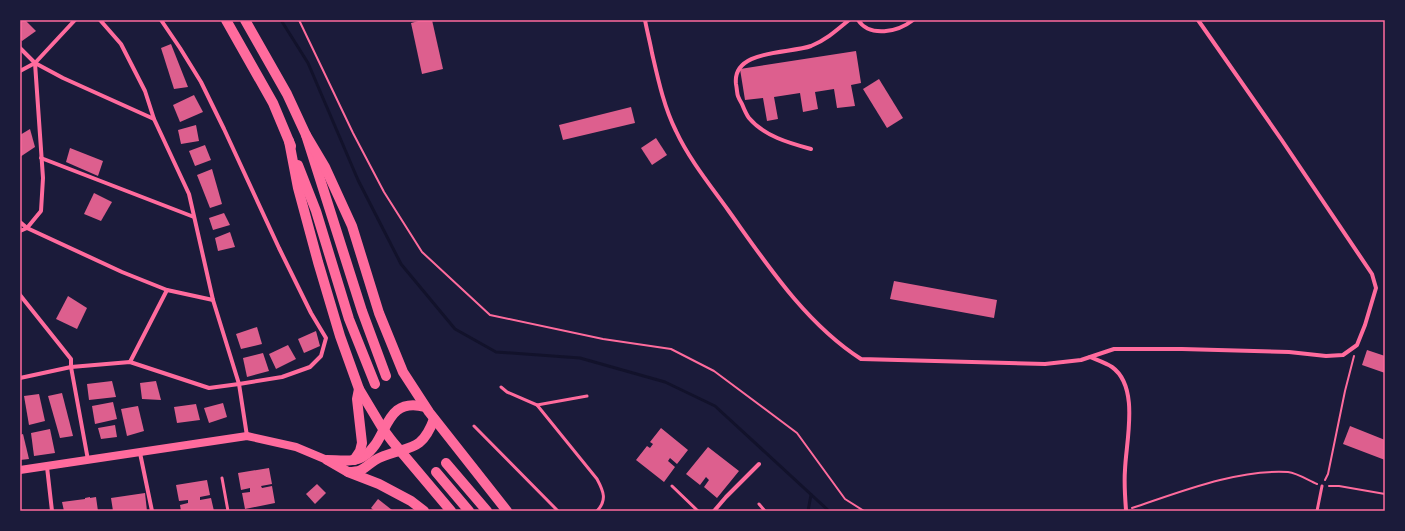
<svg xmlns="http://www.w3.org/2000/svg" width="1405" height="531" font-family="Signika,sans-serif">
  <rect width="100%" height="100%" fill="#1b1b3a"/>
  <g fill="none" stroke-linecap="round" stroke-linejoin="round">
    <g stroke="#12122b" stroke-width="3">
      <polyline points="281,20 308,63 358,180 401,264 455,329 496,352 580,358 665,382 715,406 829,511"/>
      <polyline points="808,511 811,495"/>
    </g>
  </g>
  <g fill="#dd5f8e">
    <polygon points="20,20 25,20 36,31 22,41 20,39"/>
    <polygon points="422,20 432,20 443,69 422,74 411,23"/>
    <polygon points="171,44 188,87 174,89 161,48"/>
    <polygon points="856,51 861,83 851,85 855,106 837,108 834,89 815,92 818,109 803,112 800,93 774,97 778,119 767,121 763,98 745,100 740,69"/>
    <polygon points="879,79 903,118 887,128 863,89"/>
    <polygon points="194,95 203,112 180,122 173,105"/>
    <polygon points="631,107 635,123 563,140 559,125"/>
    <polygon points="196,125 199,141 181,144 178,130"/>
    <polygon points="30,129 35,147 20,157 20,135"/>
    <polygon points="656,138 667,155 652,165 641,148"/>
    <polygon points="205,145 211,160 195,166 189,151"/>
    <polygon points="70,148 103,161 98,176 66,162"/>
    <polygon points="212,169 222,204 210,208 197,175"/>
    <polygon points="94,193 112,202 101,221 84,214"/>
    <polygon points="224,213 230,225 213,230 209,218"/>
    <polygon points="230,232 235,247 218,251 215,238"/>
    <polygon points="894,281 997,300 994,318 890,299"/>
    <polygon points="68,296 87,308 77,329 56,319"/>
    <polygon points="257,327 262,344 241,349 236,334"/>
    <polygon points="316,331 320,346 304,353 298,339"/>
    <polygon points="288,345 296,359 276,369 269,354"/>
    <polygon points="1367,350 1385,356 1385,373 1362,365"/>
    <polygon points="263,353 269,371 247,377 243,358"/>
    <polygon points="112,381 116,397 89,400 87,384"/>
    <polygon points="156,381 161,400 142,399 140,383"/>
    <polygon points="62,393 73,436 60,438 48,396"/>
    <polygon points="39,394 45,421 29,425 24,396"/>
    <polygon points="113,402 117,419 95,424 92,406"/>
    <polygon points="223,403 227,417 209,423 204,408"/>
    <polygon points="196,404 200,420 177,423 174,407"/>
    <polygon points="138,406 144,431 127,436 121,409"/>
    <polygon points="115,425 117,437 101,439 98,428"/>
    <polygon points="1350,426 1385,440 1385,460 1343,444"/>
    <polygon points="661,428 688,450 677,464 670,458 668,461 675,467 664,482 636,460 647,446 650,448 653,444 650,442"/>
    <polygon points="50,429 55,453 34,456 31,433"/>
    <polygon points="23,434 29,459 20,460 20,435"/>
    <polygon points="708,447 739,471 717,498 704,487 709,480 706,477 700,485 686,474"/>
    <polygon points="269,468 272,484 261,486 262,488 272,486 275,503 245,509 242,493 250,492 250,488 241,490 238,473"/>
    <polygon points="207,480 210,495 200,497 200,500 211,498 214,511 181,511 180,505 188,503 188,500 179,501 176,485"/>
    <polygon points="317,484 326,493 315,504 306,494"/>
    <polygon points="145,493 147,511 113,511 111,498"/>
    <polygon points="90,497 90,498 96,497 98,511 64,511 62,502 85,499 85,498"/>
    <polygon points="378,499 392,510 391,511 375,511 371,508"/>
  </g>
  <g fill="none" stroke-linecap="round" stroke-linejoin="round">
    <g stroke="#ff6b9d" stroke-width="2">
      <polyline points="299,20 353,133 384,192 422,252 490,315 603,339 671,349 714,371 797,433 845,499 864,511"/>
      <polyline points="1325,480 1328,474 1345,391 1354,356"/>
      <polyline points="1329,486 1339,486 1385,494"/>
      <path d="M1132,508C1180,492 1237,469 1288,472C1297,473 1308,480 1317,484"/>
    </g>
    <g stroke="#ff6b9d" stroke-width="3">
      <polyline points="501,387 507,392 537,405 587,396"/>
      <path d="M537,405L597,479C604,492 607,500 597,511"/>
      <polyline points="474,426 558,511"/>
      <polyline points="222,478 228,511"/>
      <polyline points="672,486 698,511"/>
      <polyline points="759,504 765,511"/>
      <polyline points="1317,511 1322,486"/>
    </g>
    <g stroke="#ff6b9d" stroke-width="4">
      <polyline points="100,20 121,44 145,91 154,119"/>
      <path d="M645,20C647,31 650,42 652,53C658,79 664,107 676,131C689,159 710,185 728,210C766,263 805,323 861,359L1045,364L1081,360L1114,349H1182L1289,352L1326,356L1343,355L1357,345L1365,325L1376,288L1372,274L1281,139L1198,20"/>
      <path d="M858,20C870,38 898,32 913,20"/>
      <polyline points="20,48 35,63 43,178 41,211 27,228 20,231"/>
      <polyline points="35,63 63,78 154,119 189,194 213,300 239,384 247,436"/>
      <polyline points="20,71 35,63 75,20"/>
      <path d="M811,149C789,143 764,136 749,118C746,114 744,109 742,104C736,94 738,95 736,84C732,49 789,54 811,46C826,40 837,30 849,20"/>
      <polyline points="41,158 194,217"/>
      <polyline points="20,222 27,228 122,272 167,290 213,300"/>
      <polyline points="20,295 71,359 71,367 88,460"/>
      <path d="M1090,357C1097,360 1106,363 1112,367C1140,387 1126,441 1125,470C1124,483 1125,497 1126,510"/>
      <polyline points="130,362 167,290"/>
      <polyline points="20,378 71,367 130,362 209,388 239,384 282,377 310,367 321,356 326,338 311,313 279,248 224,129 201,82 180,48 161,20"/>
      <polyline points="140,453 152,511"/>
      <polyline points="47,467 52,511"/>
      <polyline points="714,511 726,497 759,464"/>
    </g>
    <polyline stroke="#ff6b9d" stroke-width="8" points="20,470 247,436 296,447 327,460"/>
    <g stroke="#ff6b9d" stroke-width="10">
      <polyline points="226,20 273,103 291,146"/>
      <polyline points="245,20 287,94 306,135 362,311 386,376"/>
      <polyline points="306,135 325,167 352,226 379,313 403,372 429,412 507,511"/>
      <polyline points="289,141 298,188 318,262 340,336 359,389 383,429 392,441 451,511"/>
      <polyline points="298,165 316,211 349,319 375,384"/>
      <path d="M327,460C339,460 353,463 364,456C389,440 383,396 425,407"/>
      <polyline points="354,460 360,451 362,443 357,399 359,389"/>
      <polyline points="329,461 348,472 379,484 411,501 424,511"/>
      <polyline points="446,463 487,511"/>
      <path d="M348,472C352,472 357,472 361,470C367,467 372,461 379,458C408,445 421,454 434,419"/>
      <polyline points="436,472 469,511"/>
    </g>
  </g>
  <rect width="1405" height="531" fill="none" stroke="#1b1b3a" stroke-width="42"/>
  <rect x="21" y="21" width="1363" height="489" fill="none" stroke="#ff6b9d" stroke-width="1.5"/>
</svg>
